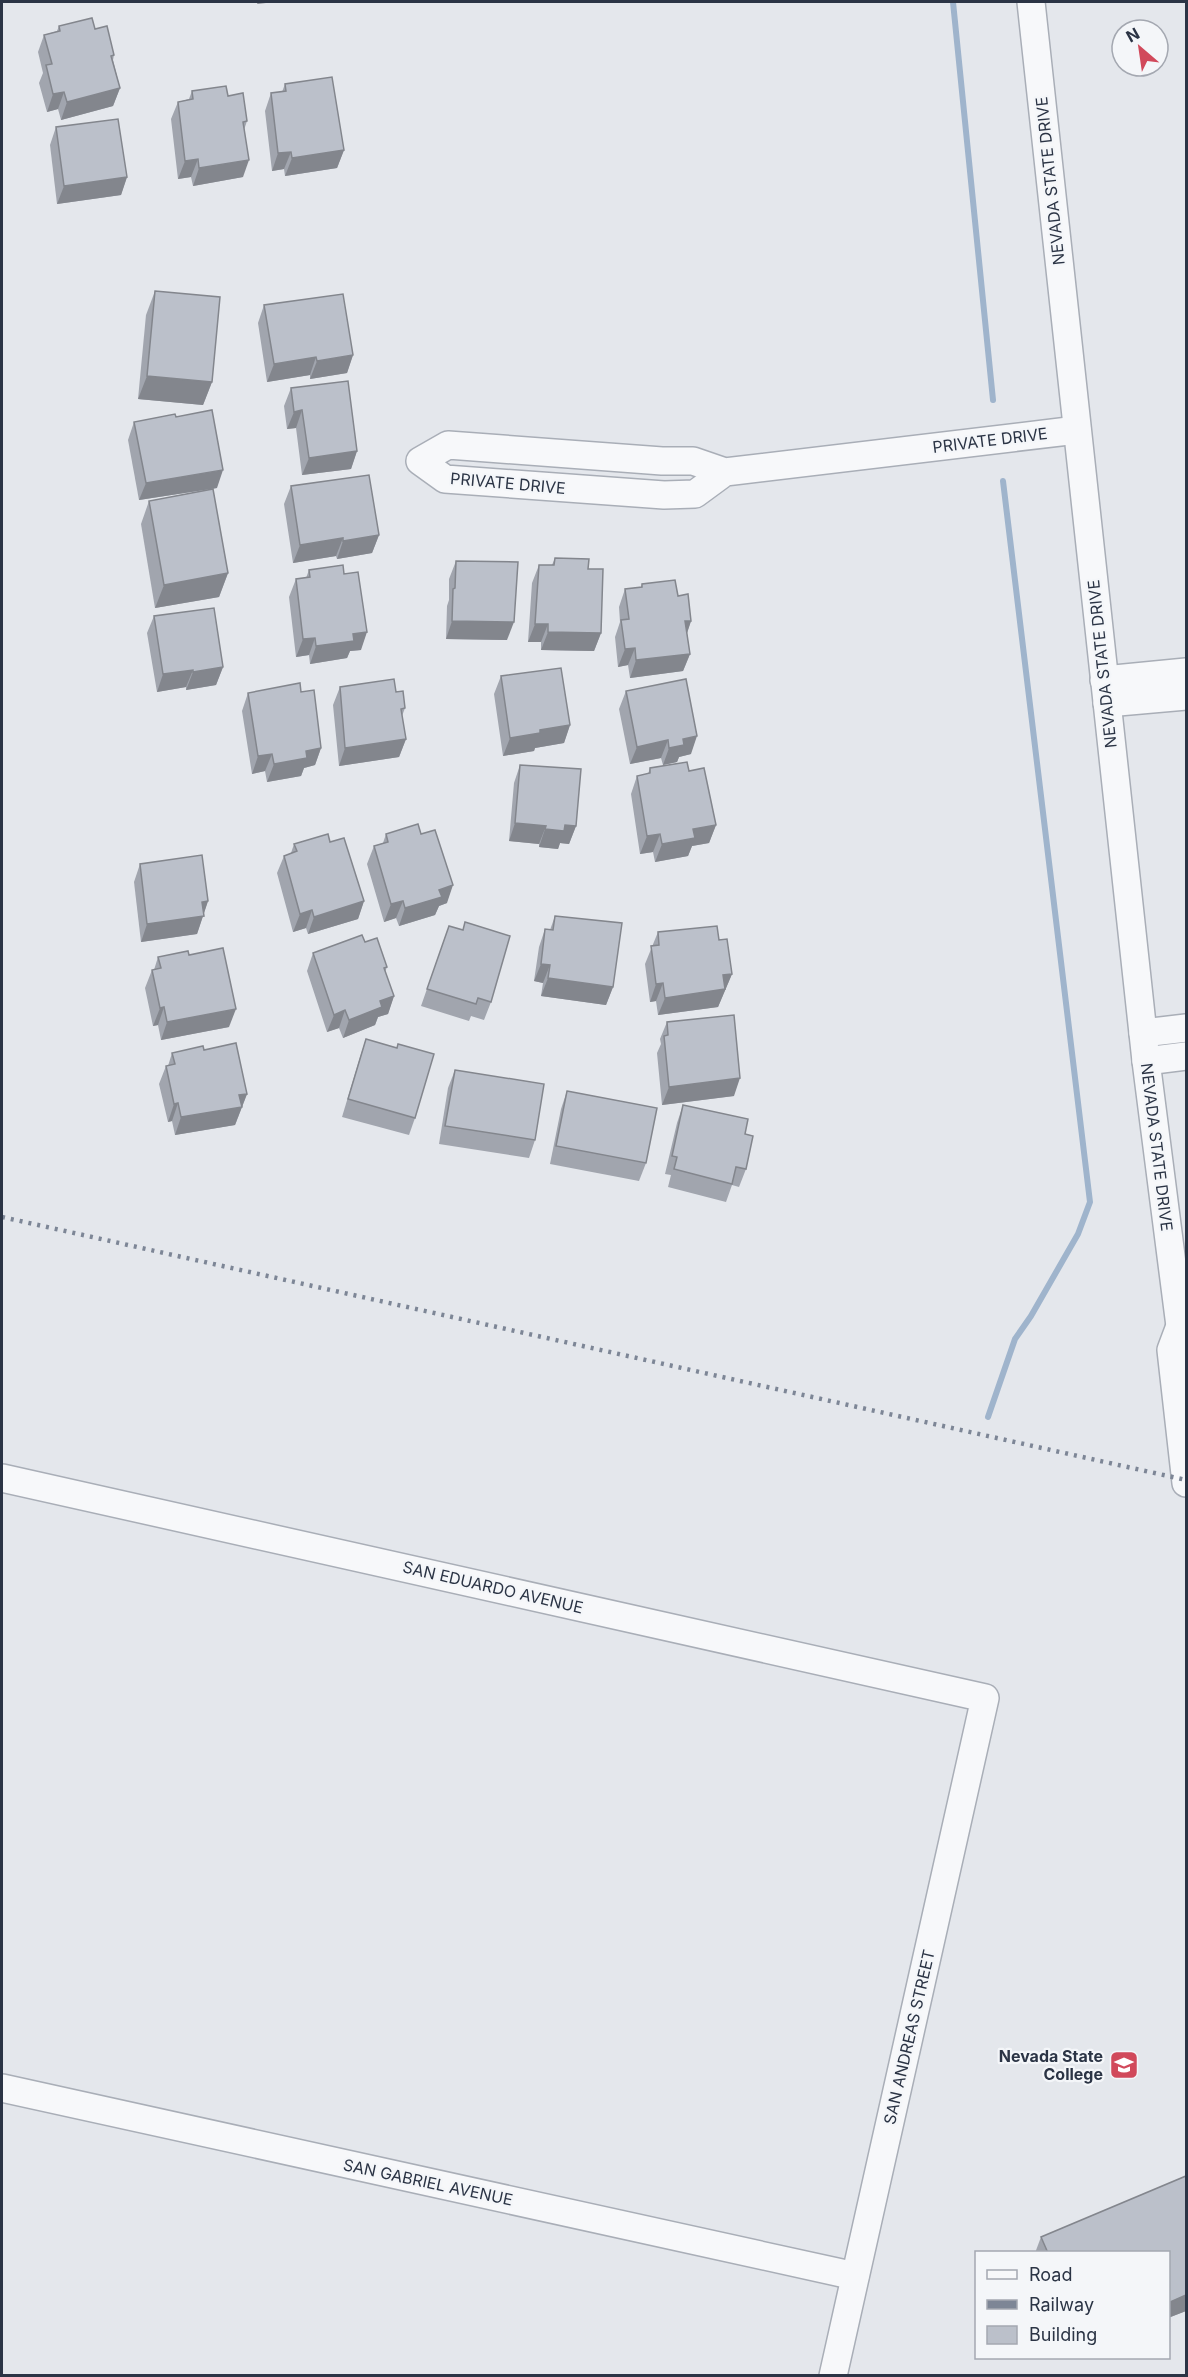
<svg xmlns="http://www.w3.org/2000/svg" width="1188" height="2377" font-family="Inter,sans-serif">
  <rect width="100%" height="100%" fill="#e4e7ec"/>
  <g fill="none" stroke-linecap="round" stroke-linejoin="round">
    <g stroke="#9fb4cc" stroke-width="6">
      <polyline points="953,2 993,400"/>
      <polyline points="988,1417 1015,1339 1031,1316 1078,1234 1090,1202 1003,481"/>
    </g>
    <g stroke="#a9aeb7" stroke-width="30">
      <g id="minor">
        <polyline points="1031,2 1146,1061 1180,1326 1186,1340"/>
        <polyline points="725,472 695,494 664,495 445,479 420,461 448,445 662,461 693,461 725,472 1077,430"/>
        <polyline points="1104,680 1186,672"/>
        <polyline points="1107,703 1186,696"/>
        <polyline points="1143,1033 1186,1028"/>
        <polyline points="1146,1061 1186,1056"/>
        <polyline points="1180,1326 1171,1350 1186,1483"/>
        <polyline points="2,1478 985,1698 833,2376"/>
        <polyline points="2,2088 855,2276"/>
      </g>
    </g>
    <use href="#minor" stroke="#f7f8fa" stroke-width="27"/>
    <polyline stroke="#7d8696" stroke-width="4.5" stroke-dasharray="3 6" stroke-linecap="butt" points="2,1217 1186,1480"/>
  </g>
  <g fill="#a1a5ae">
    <polygon points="59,26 95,29 114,55 113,60 120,88 113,106 61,120 58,109 47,112 39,83 43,73 38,52 44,35 57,31"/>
    <polygon points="285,84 344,150 337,168 285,176 284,169 272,171 265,111 271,93 282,92"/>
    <polygon points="192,91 228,96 247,121 244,130 243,177 193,186 191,177 178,179 171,119 178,102 189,99"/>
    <polygon points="56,127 127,177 121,195 57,204 50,145"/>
    <polygon points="155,291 212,382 203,405 138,399 146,315"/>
    <polygon points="264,305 353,355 347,373 310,379 310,375 267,382 258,323"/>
    <polygon points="291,388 357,451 351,469 302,475 296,428 287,429 284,406"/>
    <polygon points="176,417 217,488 139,500 128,440 134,422"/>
    <polygon points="291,486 379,535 372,553 337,559 336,556 293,563 284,504"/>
    <polygon points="149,501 228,573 219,597 155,608 141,524"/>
    <polygon points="555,558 588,569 601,633 594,651 541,650 541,642 528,642 532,583 539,565 552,565"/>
    <polygon points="456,561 507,640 446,639 447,606 449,600 449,579"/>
    <polygon points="309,570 344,574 361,650 350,651 347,658 310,664 309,655 296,657 289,597 296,579 306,578"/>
    <polygon points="642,584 678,596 691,621 687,633 690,654 683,671 630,678 628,665 618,667 615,637 620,622 619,607 625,589 641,587"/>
    <polygon points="154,616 223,667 216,685 186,690 186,687 157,692 147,633"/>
    <polygon points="501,676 570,725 564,743 535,748 534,751 503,756 494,694"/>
    <polygon points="340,687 396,692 405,708 402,716 406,739 399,757 339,766 333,705"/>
    <polygon points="626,691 691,754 679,757 677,762 663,765 661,758 630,764 619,709"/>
    <polygon points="301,692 321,748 315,765 304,768 301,776 267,782 265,771 252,774 242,711 248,693"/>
    <polygon points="520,765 576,826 569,844 560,843 558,849 539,847 539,844 509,841 514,783"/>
    <polygon points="650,768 689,771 716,825 709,843 692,846 688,856 655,862 653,852 640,854 631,794 637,776 648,774"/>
    <polygon points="386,834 421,834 447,903 439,906 435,915 399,926 396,918 384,922 367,864 374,846 383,843"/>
    <polygon points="330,842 364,901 358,919 308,934 306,928 293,932 277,873 284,856 291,853 294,844"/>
    <polygon points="140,864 208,901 197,934 141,942 134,882"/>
    <polygon points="555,916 613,987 606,1005 541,996 543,983 534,981 539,947 545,929 550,930"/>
    <polygon points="465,922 491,1002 484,1020 471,1016 469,1021 421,1006 449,926 463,930"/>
    <polygon points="658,932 719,940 732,974 718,1007 658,1015 656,1001 650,1002 645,964"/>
    <polygon points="365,942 387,967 385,972 394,996 388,1014 378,1017 375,1025 343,1038 339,1028 327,1032 307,971 313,953"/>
    <polygon points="189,955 229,1027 161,1040 158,1025 153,1026 145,988 152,970 154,970 158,957"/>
    <polygon points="667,1022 734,1096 662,1105 657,1053 661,1044 660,1039"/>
    <polygon points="366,1039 415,1118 409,1135 342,1117 360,1057"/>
    <polygon points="204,1050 247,1094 235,1125 175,1135 172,1121 168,1122 159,1084 166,1066 168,1066 172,1053"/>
    <polygon points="455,1070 535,1140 529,1158 439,1144 448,1088"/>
    <polygon points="567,1091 646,1163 639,1181 550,1164 561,1109"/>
    <polygon points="683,1105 745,1134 746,1169 739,1187 732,1185 726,1202 668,1187 671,1175 665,1174 677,1123"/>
    <polygon points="1186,2176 1186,2311 1168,2318 1168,2253 1035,2253 1041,2237"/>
  </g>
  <g fill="#83868d">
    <polygon points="258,2 275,2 257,4"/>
    <polygon points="120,88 113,106 61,120 67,102"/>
    <polygon points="64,92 58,109 47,112 53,94"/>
    <polygon points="344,150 337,168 285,176 292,158"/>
    <polygon points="291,152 284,169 272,171 278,153"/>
    <polygon points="198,159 191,177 178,179 185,161"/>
    <polygon points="249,160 243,177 193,186 199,168"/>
    <polygon points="127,177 121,195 57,204 64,186"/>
    <polygon points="353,355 347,373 310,379 317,361"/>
    <polygon points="316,357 310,375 267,382 274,364"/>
    <polygon points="147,376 212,382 203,405 138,399"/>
    <polygon points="302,410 296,428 287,429 294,412"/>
    <polygon points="357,451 351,469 302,475 309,458"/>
    <polygon points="223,470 217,488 139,500 146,483"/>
    <polygon points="379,535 372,553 337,559 343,541"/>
    <polygon points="343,538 336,556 293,563 300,545"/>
    <polygon points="228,573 219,597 155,608 164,585"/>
    <polygon points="452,621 514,622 507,640 446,639"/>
    <polygon points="685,621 691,621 685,639"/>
    <polygon points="535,624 548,624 541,642 528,642"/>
    <polygon points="367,632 361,650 350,651 347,658 310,664 316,646 353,634"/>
    <polygon points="548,632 601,633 594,651 541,650"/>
    <polygon points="315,638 309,655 296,657 303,639"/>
    <polygon points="635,648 628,665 618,667 625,649"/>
    <polygon points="690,654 683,671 630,678 636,660"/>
    <polygon points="223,667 216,685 186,690 193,672"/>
    <polygon points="193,670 186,687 157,692 163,674"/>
    <polygon points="570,725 564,743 535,748 534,751 503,756 510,738 540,730"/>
    <polygon points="697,736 691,754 679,757 677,762 663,765 669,748 683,739"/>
    <polygon points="406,739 399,757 339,766 345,748"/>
    <polygon points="668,740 661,758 630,764 637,747"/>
    <polygon points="321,748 315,765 304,768 301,776 267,782 274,764 306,751"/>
    <polygon points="272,754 265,771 252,774 258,756"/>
    <polygon points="515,823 546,826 539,844 509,841"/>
    <polygon points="565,825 576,826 569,844 560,843 558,849 539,847 545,829"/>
    <polygon points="716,825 709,843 692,846 688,856 655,862 662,844 693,829"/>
    <polygon points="660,834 653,852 640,854 647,836"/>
    <polygon points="453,885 447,903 439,906 435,915 399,926 405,908 439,890"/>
    <polygon points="208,901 197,934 141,942 147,924 202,902"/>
    <polygon points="364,901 358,919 308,934 314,917"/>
    <polygon points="403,901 396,918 384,922 391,904"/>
    <polygon points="312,910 306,928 293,932 300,914"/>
    <polygon points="541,964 550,965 543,983 534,981"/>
    <polygon points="732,974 718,1007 658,1015 665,998 723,975"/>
    <polygon points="548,978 613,987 606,1005 541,996"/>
    <polygon points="663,983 656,1001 650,1002 656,984"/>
    <polygon points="394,996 388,1014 378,1017 375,1025 343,1038 349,1020 380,1001"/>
    <polygon points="164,1007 158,1025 153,1026 160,1008"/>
    <polygon points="236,1009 229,1027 161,1040 167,1022"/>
    <polygon points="345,1010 339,1028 327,1032 334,1015"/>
    <polygon points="740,1078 734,1096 662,1105 669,1087"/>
    <polygon points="247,1094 235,1125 175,1135 181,1117 239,1095"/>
    <polygon points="178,1103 172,1121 168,1122 174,1104"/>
    <polygon points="1186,2295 1186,2311 1168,2318 1168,2303"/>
  </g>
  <g fill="#bbc0ca" stroke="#83868d" stroke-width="1.5">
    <polygon points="92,18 95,29 107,26 114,55 111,56 120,88 67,102 64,92 53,94 46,65 52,64 44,35 60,31 59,26"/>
    <polygon points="332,77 344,150 292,158 291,152 278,153 271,93 286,91 285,84"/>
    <polygon points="226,86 228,96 243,93 247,121 243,122 249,160 199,168 198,159 185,161 178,102 193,99 192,91"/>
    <polygon points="118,119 127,177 64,186 56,127"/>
    <polygon points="155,291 220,297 212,382 147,376"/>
    <polygon points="343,294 353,355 317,361 316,357 274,364 264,305"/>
    <polygon points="348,381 357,451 309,458 302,410 294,412 291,388"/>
    <polygon points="212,410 223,470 146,483 134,422 175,414 176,417"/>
    <polygon points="369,475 379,535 343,541 343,538 300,545 291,486"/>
    <polygon points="213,489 228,573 164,585 149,501"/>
    <polygon points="555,558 589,559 588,569 603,569 601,633 548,632 548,624 535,624 539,565 554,565"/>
    <polygon points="456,561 518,562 514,622 452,621 453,589 455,588"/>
    <polygon points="343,565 344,574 358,572 367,632 353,634 354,641 316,646 315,638 303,639 296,579 310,577 309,570"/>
    <polygon points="675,580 678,596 688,594 691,621 685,621 690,654 636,660 635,648 625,649 621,620 629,619 625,589 642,587 642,584"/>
    <polygon points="214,608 223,667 193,672 193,670 163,674 154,616"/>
    <polygon points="561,668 570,725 540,730 540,733 510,738 501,676"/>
    <polygon points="394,679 396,692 403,691 405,708 401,709 406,739 345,748 340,687"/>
    <polygon points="686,679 697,736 683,739 684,745 669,748 668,740 637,747 626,691"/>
    <polygon points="300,683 301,692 314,690 321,748 306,751 307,758 274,764 272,754 258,756 248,693"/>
    <polygon points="687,762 689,771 704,768 716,825 693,829 695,838 662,844 660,834 647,836 637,776 650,773 650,768"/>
    <polygon points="520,765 581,769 576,826 565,825 564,831 545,829 546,826 515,823"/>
    <polygon points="418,824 421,834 435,830 453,885 439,890 442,897 405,908 403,901 391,904 374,846 388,842 386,834"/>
    <polygon points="328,834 330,842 344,838 364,901 314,917 312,910 300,914 284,856 297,851 294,844"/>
    <polygon points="202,855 208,901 202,902 204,916 147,924 140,864"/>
    <polygon points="555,916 622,923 613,987 548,978 550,965 541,964 545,929 553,930"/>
    <polygon points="465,922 510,936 491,1002 478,998 476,1004 427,989 449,926 463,930"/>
    <polygon points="717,926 719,940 727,939 732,974 723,975 725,989 665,998 663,983 656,984 651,946 659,945 658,932"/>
    <polygon points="362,935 365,942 377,938 387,967 384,968 394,996 380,1001 382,1007 349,1020 345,1010 334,1015 313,953"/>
    <polygon points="223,948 236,1009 167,1022 164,1007 160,1008 152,970 161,968 158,957 188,951 189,955"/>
    <polygon points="734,1015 740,1078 669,1087 664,1036 668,1035 667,1022"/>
    <polygon points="366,1039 397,1048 398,1044 434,1054 415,1118 348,1099"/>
    <polygon points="236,1043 247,1094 239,1095 242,1107 181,1117 178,1103 174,1104 166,1066 175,1064 172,1053 203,1046 204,1050"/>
    <polygon points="455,1070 544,1084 535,1140 445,1126"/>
    <polygon points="567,1091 657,1108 646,1163 556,1146"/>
    <polygon points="683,1105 748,1119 745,1134 753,1136 746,1169 736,1167 732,1184 674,1169 677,1157 672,1156"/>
    <polygon points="1186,2176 1186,2295 1168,2303 1168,2253 1048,2253 1041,2237"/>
  </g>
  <defs>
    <g id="university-square" transform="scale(1.5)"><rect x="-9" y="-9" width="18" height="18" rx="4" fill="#d1495b" stroke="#f4f6f9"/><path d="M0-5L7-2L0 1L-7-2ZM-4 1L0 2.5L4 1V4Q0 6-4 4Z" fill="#fff"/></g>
  </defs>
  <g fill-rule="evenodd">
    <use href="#university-square" x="1124" y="2065"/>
  </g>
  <g text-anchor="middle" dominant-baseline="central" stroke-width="4.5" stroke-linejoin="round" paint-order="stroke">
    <g font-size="16" fill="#2b3445" stroke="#f4f6f9">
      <text transform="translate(1050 181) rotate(-96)">NEVADA STATE DRIVE</text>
      <text transform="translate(990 440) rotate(-7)">PRIVATE DRIVE</text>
      <text transform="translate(508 483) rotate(5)">PRIVATE DRIVE</text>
      <text transform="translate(1102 664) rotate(-96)">NEVADA STATE DRIVE</text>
      <text transform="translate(1157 1147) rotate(83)">NEVADA STATE DRIVE</text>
      <text transform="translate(493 1587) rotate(13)">SAN EDUARDO AVENUE</text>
      <text transform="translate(909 2037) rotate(-77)">SAN ANDREAS STREET</text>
      <text transform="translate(428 2182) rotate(12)">SAN GABRIEL AVENUE</text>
    </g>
    <g font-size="16" font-weight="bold" fill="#2b3445" stroke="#f4f6f9" text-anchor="end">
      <text x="1103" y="2056">Nevada State<tspan x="1103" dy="18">College</tspan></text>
    </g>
  </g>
  <rect width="1188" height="2377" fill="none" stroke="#2b3445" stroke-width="6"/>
  <rect x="975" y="2251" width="195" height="108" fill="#f4f6f9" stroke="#a4a8b1" stroke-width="1.5"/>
  <rect x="987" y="2270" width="30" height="9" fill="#f7f8fa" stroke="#a4a8b1" stroke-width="1.5"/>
  <text x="1029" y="2281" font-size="18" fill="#2b3445">Road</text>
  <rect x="987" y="2300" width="30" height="9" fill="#7d8696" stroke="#a4a8b1" stroke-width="1.5"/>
  <text x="1029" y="2311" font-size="18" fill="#2b3445">Railway</text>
  <rect x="987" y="2326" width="30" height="18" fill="#bbc0ca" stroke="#a4a8b1" stroke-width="1.5"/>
  <text x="1029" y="2341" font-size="18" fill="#2b3445">Building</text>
  <g transform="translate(1140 48) rotate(331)"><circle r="28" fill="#f4f6f9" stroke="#a4a8b1" stroke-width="1.5"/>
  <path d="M0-4.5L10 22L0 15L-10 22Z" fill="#d1495b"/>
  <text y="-9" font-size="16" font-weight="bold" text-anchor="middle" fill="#2b3445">N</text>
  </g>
</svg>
